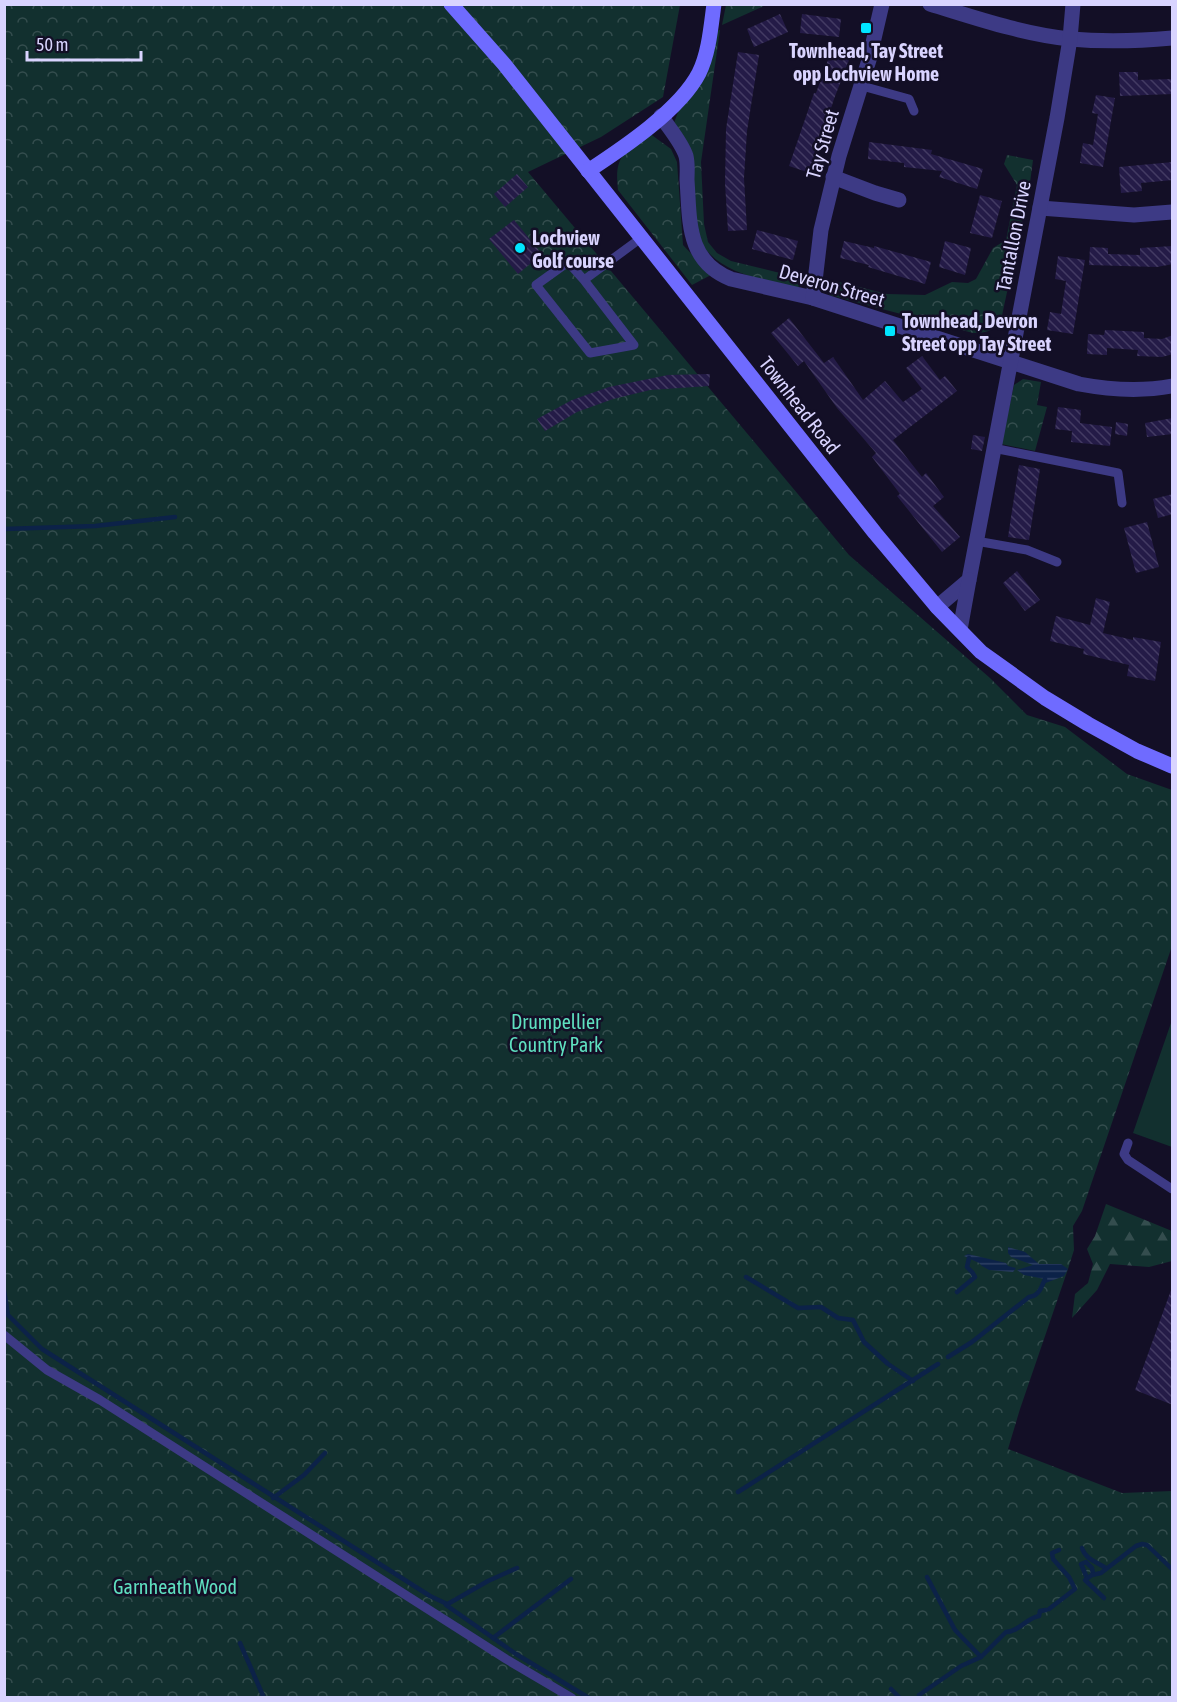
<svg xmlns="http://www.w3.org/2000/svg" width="1177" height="1702" font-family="'Asap Condensed',sans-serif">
  <defs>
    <pattern id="forest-firs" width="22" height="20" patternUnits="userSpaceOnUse" patternTransform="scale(1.5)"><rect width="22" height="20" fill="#12302f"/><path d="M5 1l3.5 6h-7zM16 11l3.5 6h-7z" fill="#344d4e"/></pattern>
    <pattern id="park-crowns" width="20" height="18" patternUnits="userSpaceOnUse" patternTransform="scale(1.5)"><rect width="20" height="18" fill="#12302f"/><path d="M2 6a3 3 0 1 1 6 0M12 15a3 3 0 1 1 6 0" fill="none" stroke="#344d4e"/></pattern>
    <pattern id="water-rules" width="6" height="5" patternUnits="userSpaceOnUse" patternTransform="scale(1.5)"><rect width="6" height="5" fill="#0c2248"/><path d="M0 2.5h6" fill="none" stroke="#2f4163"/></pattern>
    <pattern id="building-back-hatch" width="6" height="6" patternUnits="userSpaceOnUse" patternTransform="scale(1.5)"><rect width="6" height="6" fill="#241b47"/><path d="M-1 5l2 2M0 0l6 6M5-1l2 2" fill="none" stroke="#433b63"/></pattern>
  </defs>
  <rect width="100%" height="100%" fill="#130f26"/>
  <polygon fill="#12302f" points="1172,1020 1172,1147 1133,1133"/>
  <polygon fill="url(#forest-firs)" points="1106,1204 1172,1231 1172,1261 1149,1267 1110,1264 1097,1290 1072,1318 1075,1294 1088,1283 1093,1264 1087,1249 1095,1236"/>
  <g fill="url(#park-crowns)">
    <polygon points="5,5 680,5 663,97 601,137 528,172 849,555 990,678 1027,715 1065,727 1127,774 1172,790 1172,946 1082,1211 1073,1226 1074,1250 1068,1269 1020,1409 1008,1449 1122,1493 1172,1491 1172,1697 5,1698"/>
    <polygon points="726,5 726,4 766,5 722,25"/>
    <path d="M720,30L701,162L704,224L708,242L717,253L731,261L788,275L795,272L803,274L804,284L796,288C762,279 717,274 699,239L674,123L678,112L693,93L713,31Z"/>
    <path d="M649,133L671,149L677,162L683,245L711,275L692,285L618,190C614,155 624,154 649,133Z"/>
    <path d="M1007,155L1033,160L1029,190L1001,320C993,331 987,333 973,333L829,295L831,280L887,294L925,295L952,282L968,283L976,279L993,248L1006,240L1017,185L1004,164Z"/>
    <polygon points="1023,379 1041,382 1037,405 1047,407 1035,451 1001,444 1014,385"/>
  </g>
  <g fill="url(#water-rules)">
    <polygon points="1008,1247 1025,1252 1039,1264 1061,1264 1068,1269 1064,1276 1043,1284 1045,1279 1024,1275 1017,1270 1033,1265 1011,1257 1008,1253"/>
    <polygon points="968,1254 1006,1263 1008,1266 1016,1268 1013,1272 989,1270 982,1266 979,1263 964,1256"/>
  </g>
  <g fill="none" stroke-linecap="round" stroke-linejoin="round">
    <g stroke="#0c2248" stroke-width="4.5">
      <polyline points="4,529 95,526 175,517"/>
      <polyline points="746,1277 798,1308 821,1307 838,1318 853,1320 864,1342 888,1364 913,1381"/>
      <polyline points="4,1290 8,1315 42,1349 430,1596 447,1604"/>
      <polyline points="957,1292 975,1277 972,1272 967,1267 969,1258"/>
      <path d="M948,1357L972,1342L1029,1297C1039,1296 1041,1288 1045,1279"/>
      <polyline points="738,1492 938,1364"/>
      <polyline points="273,1498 304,1475 325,1453"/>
      <path d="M1082,1548C1085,1559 1097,1562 1106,1568"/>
      <polyline points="517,1568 488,1581 446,1605 516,1654 589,1698"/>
      <polyline points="927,1577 955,1630 981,1657"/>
      <polyline points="1087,1578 1081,1564 1086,1562 1092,1568 1093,1574"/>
      <polyline points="1104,1598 1085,1580 1092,1575 1101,1573 1136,1546 1142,1544 1147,1545 1172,1569"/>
      <polyline points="1049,1609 1075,1589 1069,1577 1053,1559 1052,1553 1059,1550"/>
      <polyline points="493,1638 571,1579"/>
      <polyline points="240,1643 264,1698"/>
      <polyline points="891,1689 900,1698"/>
      <path d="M919,1695L961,1666L981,1657L1006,1632C1019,1632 1026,1618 1039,1616L1040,1611L1046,1610"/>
    </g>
  </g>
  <g fill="url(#building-back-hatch)">
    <polygon points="780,14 788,32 754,47 747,29"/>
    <polygon points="802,14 841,19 839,37 800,33"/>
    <polygon points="832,49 851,55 834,99 810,173 789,166 814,93 816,93"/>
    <polygon points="738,52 759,55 747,131 744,178 747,230 728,231 725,183 726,129"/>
    <polygon points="1119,72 1138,72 1138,80 1173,79 1173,94 1120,96"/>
    <polygon points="1096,95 1115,98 1103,167 1080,163 1083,143 1093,145 1098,114 1092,113"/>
    <polygon points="869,142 932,150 931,154 983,169 977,189 939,177 942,171 904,167 904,163 868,159"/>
    <polygon points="1173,162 1173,180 1141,183 1142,191 1121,193 1119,167"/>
    <polygon points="517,174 528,187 505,207 494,194"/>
    <polygon points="980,195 1002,201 992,238 970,233"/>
    <polygon points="514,220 542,254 518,274 489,239"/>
    <polygon points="757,230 798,241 793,260 752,249"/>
    <polygon points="844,241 874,248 874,246 931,262 925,284 868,267 869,265 840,258"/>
    <polygon points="945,241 971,248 965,275 939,267"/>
    <polygon points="1173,246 1173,264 1157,267 1089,265 1090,247 1108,248 1108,254 1140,255 1140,248"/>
    <polygon points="1058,256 1085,260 1073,334 1047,330 1050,312 1061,314 1066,281 1055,279"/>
    <polygon points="789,318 824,363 833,357 863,400 885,381 903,402 922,389 906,368 922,356 940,380 945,376 957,391 893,440 922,477 926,473 944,497 933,506 960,537 942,552 897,496 900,494 872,457 876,453 837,408 804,361 798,366 771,333"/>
    <polygon points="1105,330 1144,332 1144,338 1162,339 1173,335 1173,354 1162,357 1137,356 1138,350 1107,348 1107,355 1087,354 1088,334 1104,335"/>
    <polygon points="710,374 709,386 650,390 613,399 577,412 545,431 537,419 572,400 609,387 668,375"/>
    <polygon points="1058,407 1081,410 1080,423 1112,427 1110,446 1071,442 1072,431 1055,429"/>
    <polygon points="1173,418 1173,434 1147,437 1145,423"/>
    <polygon points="1116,422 1128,424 1127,436 1115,434"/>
    <polygon points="973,435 985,437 982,451 971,449"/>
    <polygon points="1019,465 1040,469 1029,540 1008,537"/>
    <polygon points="1173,494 1173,514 1158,518 1153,499"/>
    <polygon points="1147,522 1159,567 1136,573 1124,528"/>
    <polygon points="1017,571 1040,600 1025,611 1003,583"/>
    <polygon points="1096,598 1110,602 1103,633 1133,640 1133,637 1161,642 1155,681 1127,676 1129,665 1083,654 1084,649 1050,641 1056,616 1090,625"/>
    <polygon points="1171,1290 1173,1290 1173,1405 1135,1390"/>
  </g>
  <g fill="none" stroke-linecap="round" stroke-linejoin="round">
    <g stroke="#3d3a85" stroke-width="9">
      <polyline points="862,86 909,99 914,111"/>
      <polyline points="584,280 568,262 536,285 590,353 634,345 584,280 641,238"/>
      <polyline points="993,448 1118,473 1122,503"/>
      <polyline points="976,541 1027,550 1057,562"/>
      <polyline points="1128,1143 1124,1154 1128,1160 1172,1189"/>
      <polyline points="4,1335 47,1370 100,1400 506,1659 572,1698"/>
    </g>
    <g stroke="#3d3a85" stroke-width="15">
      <path d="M930,4C976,18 1022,34 1070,39C1104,42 1139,41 1172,38"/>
      <path d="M661,116C669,128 682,143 686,156C688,164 687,173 687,180C690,221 686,261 731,279L813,298L1079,384C1111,390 1140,392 1172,386"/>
      <polyline points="833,177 875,193 899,200"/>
      <polyline points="1040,208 1134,215 1172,212"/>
      <polyline points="813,298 821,230 839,156 869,60 882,4"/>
      <polyline points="937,607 969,580 1057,118 1070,39 1073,4"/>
      <polyline points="960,630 969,580"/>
    </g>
    <g stroke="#6f6bff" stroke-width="15">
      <polyline points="451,4 504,64 875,533 937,607 981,652 1045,698 1088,724 1137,751 1172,766"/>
      <path d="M588,171C623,148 680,110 699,73C709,53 711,26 714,4"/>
    </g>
  </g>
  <g fill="#00e5ff" stroke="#130f26" stroke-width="2">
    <rect x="860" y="22" width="12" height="12" rx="3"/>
    <circle cx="520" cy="248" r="6"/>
    <rect x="884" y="325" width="12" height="12" rx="3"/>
  </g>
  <g text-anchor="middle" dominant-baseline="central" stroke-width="5" stroke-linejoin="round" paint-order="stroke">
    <g font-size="20" font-weight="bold" fill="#d9d4ff" stroke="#130f26" text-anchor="start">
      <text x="866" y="50" text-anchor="middle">Townhead, Tay Street<tspan x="866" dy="23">opp Lochview Home</tspan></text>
      <text x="532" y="237">Lochview<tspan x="532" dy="23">Golf course</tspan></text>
      <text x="902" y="320">Townhead, Devron<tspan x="902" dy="23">Street opp Tay Street</tspan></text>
    </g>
    <g font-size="20" fill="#d9d4ff" stroke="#130f26">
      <text transform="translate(822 144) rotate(-74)">Tay Street</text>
      <text transform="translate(1013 236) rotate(-79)">Tantallon Drive</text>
      <text transform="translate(832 285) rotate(16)">Deveron Street</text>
      <text transform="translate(800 405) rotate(52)">Townhead Road</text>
    </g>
    <g font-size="20" fill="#5fe0c0" stroke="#130f26">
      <text x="556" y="1021">Drumpellier<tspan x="556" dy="23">Country Park</tspan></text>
      <text x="175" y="1586">Garnheath Wood</text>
    </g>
  </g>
  <rect width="1177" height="1702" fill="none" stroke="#d9d4ff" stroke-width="12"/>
  <path d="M27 51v9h114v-9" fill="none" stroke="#d9d4ff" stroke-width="3"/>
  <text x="36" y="51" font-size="18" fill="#d9d4ff" stroke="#130f26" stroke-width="4.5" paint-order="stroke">50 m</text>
</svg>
